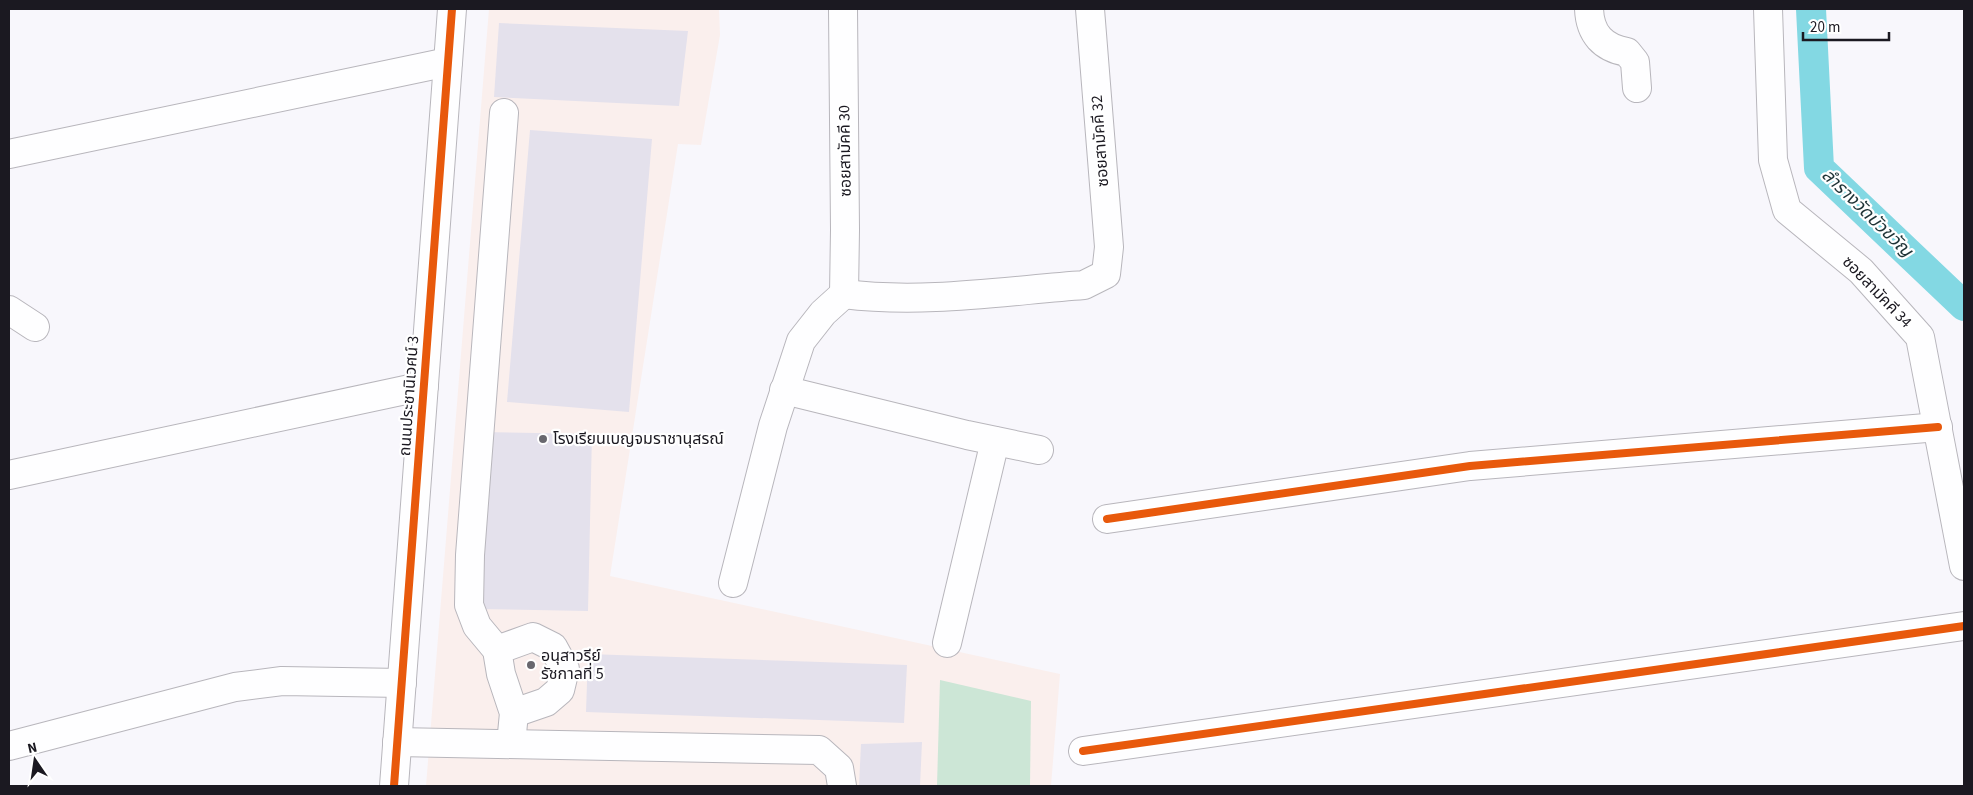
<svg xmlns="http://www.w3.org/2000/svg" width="1973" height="795" font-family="'Source Sans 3','Noto Sans Thai',sans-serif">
  <rect width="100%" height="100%" fill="#f8f7fc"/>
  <polygon fill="#faefed" points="489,9 719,9 720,35 701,145 678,144 610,576 1060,674 1051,786 426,786"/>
  <polygon fill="#cce6d6" points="940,680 1031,701 1030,786 937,786"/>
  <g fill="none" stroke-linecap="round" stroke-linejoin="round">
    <polyline stroke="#83d8e3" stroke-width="30" points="1811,9 1819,168 1964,306"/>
  </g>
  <g fill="#e4e1ec">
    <polygon points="499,23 688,31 679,106 494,97"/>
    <polygon points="530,130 652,139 629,412 507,402"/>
    <polygon points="482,432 592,434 588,611 477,609"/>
    <polygon points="588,654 907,665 904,723 586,712"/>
    <polygon points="922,742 920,786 859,786 861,744"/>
  </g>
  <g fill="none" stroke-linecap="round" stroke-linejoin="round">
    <g stroke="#b8b6bc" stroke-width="30">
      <g id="minor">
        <polyline points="843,9 845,230 844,294"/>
        <path d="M1589,9C1590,34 1603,48 1627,52L1635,62L1637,88"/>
        <polyline points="1768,9 1773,160 1787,210 1861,271 1920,337 1964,566"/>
        <polyline points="504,113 470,555 469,605 477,626 497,650 501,674 514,713 511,744"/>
        <polyline points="9,154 448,62"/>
        <path d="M844,294C923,304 1004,291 1084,285L1106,274L1109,247L1090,9"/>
        <polyline points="9,310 35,327"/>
        <polyline points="784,390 967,435 1039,450"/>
        <polyline points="9,475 424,386"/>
        <polyline points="1107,519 1470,466 1938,427"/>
        <polyline points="733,583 773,426 801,341 823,313 844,294"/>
        <polyline points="947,643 995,441"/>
        <polyline points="497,650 533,637 553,647 565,669 560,690 546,702 514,713"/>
        <polyline points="397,742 819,750 839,768 842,786"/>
        <polyline points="9,746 235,687 282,681 402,683"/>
        <polyline points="1083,751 1964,626"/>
        <polyline points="394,786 452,9"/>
      </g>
    </g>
    <use href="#minor" stroke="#fefeff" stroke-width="28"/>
    <g stroke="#fff" stroke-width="11">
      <g id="cycleway">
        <polyline points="1107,519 1470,466 1938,427"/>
        <polyline points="1083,751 1964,626"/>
        <polyline points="394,786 452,9"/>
      </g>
    </g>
    <use href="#cycleway" stroke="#e8590c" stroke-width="8"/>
  </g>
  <g fill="#68676e" stroke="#fff" stroke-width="2">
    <circle cx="543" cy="439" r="5"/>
    <circle cx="531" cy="665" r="5"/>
  </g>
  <g text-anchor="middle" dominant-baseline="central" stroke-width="4.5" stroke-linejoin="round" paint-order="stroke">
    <g font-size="16" fill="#1b1921" stroke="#fff">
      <text transform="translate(1100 141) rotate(-94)">ซอยสามัคคี 32</text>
      <text transform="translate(845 151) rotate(-91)">ซอยสามัคคี 30</text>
      <text transform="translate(1877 292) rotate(46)">ซอยสามัคคี 34</text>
      <text transform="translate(409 396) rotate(-86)">ถนนประชานิเวศน์ 3</text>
    </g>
    <g font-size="16" fill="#1b1921" stroke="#fff" text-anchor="start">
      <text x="553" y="439">โรงเรียนเบญจมราชานุสรณ์</text>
      <text x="541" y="656">อนุสาวรีย์<tspan x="541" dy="18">รัชกาลที่ 5</tspan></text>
    </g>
    <g font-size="18" font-style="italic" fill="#1e3336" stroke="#fff">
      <text transform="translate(1867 213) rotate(44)">ลำรางวัดบัวขวัญ</text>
    </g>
  </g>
  <rect width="1973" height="795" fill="none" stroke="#1b1921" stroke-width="20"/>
  <g transform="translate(35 760) rotate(347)" stroke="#ffffff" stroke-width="4" paint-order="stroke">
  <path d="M0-4L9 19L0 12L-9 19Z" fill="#1b1921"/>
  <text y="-8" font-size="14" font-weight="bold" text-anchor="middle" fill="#1b1921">N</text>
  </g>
  <path d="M1803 32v8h86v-8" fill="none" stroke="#1b1921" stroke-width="2.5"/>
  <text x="1810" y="32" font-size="15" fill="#1b1921" stroke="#ffffff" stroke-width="4" paint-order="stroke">20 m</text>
</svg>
